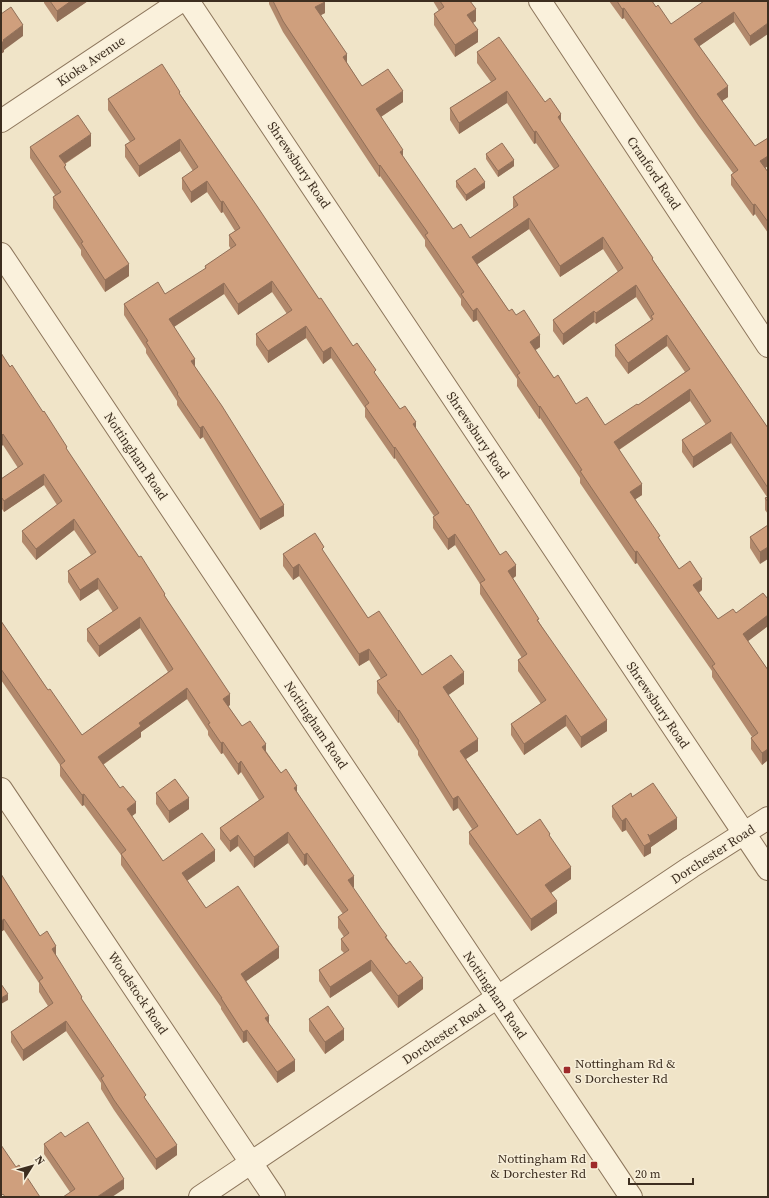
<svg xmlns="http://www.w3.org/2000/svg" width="769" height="1198" font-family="'Source Serif 4',serif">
  <rect width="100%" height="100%" fill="#f0e4c8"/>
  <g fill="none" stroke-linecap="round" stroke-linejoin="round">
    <g stroke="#8d765c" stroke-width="24">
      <g id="minor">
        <polyline points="188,1 768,869"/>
        <polyline points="540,1 768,346"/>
        <polyline points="1,789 274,1197"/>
        <polyline points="200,1197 691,867 768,818"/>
      </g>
    </g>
    <g stroke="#8d765c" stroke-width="24">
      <g id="tertiary">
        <polyline points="1,121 181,1"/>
        <polyline points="1,254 631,1197"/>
      </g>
    </g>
    <use href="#minor" stroke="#faf1dc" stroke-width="22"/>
    <use href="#tertiary" stroke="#faf1dc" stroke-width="22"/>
  </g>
  <g fill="#b2896c" fill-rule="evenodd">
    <polygon points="44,1 88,1 57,22 44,3"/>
    <path d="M269,1H324L325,13L321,15L347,63L362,86L403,102L381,117L403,157L453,229L470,238L513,209V197L554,169L536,143L534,144L507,103L459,134L450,120V108L491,82L477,63V52L545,102L561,122L653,260L768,428V514L765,510V498L767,497L731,443L693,468L682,452V440L706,425L690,401L619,450L642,495L635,499L660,540L679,569L702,590L699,593L718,619L736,613L768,599V626L748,641L768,670V760L762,765L751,749V738L752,737L712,677V671L637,563L635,564L580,483V478L540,418L539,419L517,386V379L477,320L473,322L461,305V299L425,246V240L380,176L379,177L283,32L269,4ZM529,229L560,277L603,249L618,272L553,320V331L563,345L594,322L596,324L636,297L651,320L615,345V356L628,374L667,346L685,372L638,405L605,425L576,404L554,378L535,350L540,347L509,311L477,264Z"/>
    <polygon points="433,1 470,1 476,21 473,23 478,42 455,57 434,25 434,14 439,11"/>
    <polygon points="609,1 652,1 656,7 671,24 768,1 750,46 734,22 699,46 728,97 722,101 755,146 768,138 768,166 765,168 768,172 768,233 755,214 753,216 731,185 731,175 733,173 698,125 624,18 622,19"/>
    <polygon points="180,94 319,299 353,346 376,375 400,409 416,429 500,555 516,576 513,578 539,622 607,731 581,748 566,726 524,755 511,735 511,724 541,704 518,671 518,660 522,658 480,594 480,584 455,545 448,550 433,528 433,517 434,516 395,458 394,459 365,417 365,408 331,358 323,364 306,338 268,363 256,345 256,334 287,314 272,292 238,315 224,294 174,327 195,367 284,516 260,530 203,437 200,439 177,405 177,401 146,353 146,349 124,315 124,304 165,294 205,269 205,266 231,249 229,246 229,235 235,231 223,212 221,213 207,192 191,203 182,189 182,178 193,171 180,151 139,177 125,157 125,145 130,142 108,110 108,99"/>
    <polygon points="91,146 65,164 66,170 129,276 105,292 81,255 81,250 53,208 53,197 55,195 30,158 30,147"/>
    <polygon points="486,154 514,166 498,177 486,159"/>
    <polygon points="456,181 485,188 466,201 456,187"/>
    <polygon points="1,353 67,450 165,596 230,705 228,706 242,726 266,751 281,773 297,792 354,887 353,888 387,938 423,989 398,1008 371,971 330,998 319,981 319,970 344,953 341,950 341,939 344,937 338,928 338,917 343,914 307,864 304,866 288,843 254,868 238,846 230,852 220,839 220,828 259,800 241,772 238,775 223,753 221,754 208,735 208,731 187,699 141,732 141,737 103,765 136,813 132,816 163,861 215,861 187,881 206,908 279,958 246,981 295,1071 277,1083 247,1041 243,1043 221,1009 221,1007 121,865 121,855 84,805 82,806 60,776 60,765 1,680 1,621 48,690 82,735 168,672 140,628 99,657 87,641 87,629 113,612 98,589 80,601 68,582 68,571 91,555 74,530 36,560 22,542 22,531 57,505 44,485 4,512 2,509 1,510 1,479 18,468 3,445"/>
    <polygon points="768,525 760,564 750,548 750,537"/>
    <polygon points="324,553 368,618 422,675 464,684 448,695 478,751 466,759 517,835 550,837 571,879 551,893 557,913 531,931 469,844 469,832 472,829 458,808 453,811 418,755 418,751 399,722 398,723 377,693 377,681 381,679 369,660 359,666 299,576 293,580 283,566 283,554"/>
    <polygon points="156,793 189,809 169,823 156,804"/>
    <polygon points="632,797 677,829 651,847 651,853 644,857 626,830 622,832 612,817 612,806"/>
    <polygon points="1,874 40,936 56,956 82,1000 146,1100 177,1155 156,1170 114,1110 101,1089 101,1083 66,1031 23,1061 11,1042 11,1032 48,1006 39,992 39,983 4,930"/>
    <polygon points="309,1019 344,1040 325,1054 309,1031"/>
    <polygon points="65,1137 124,1189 70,1192 44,1154 44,1144"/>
  </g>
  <g fill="#916f58">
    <polygon points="71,1 88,1 57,22 57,11"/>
    <polygon points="325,2 325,13 315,18 315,7"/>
    <polygon points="624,8 624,18 622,19 622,9"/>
    <polygon points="476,9 476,21 467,26 467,15"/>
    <polygon points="734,12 734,22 694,50 694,39"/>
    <polygon points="768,23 768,34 750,46 750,36"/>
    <polygon points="23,25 23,36 4,50 4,52 1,54 1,43 3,40"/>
    <polygon points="478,30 478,42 455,57 455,45"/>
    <polygon points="347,54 347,65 343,57"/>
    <polygon points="728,86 728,97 717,104 717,94"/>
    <polygon points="403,91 403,102 376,120 376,109"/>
    <polygon points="507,91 507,103 459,134 459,123"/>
    <polygon points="561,114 561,126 558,117"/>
    <polygon points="536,131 536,143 534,144 534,132"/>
    <polygon points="91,134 91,146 59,167 59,156"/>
    <polygon points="180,139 180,151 139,177 139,166"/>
    <polygon points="403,150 403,161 400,152"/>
    <polygon points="768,156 768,166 760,171 760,161"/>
    <polygon points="514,160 514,166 498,177 498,171"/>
    <polygon points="380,165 380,176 379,177 379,166"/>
    <polygon points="207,181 207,192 191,203 191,192"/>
    <polygon points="485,182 485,188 466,201 466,195"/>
    <polygon points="223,201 223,212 221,213 221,202"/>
    <polygon points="755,204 755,214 753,216 753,205"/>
    <polygon points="529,218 529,229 472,268 472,257"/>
    <polygon points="603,237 603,249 560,277 560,266"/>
    <polygon points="129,264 129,276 105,292 105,280"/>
    <polygon points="272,281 272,292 238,315 238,304"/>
    <polygon points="224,283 224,294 169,330 169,319"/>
    <polygon points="636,285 636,297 596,324 596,313"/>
    <polygon points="477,308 477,320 473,322 473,311"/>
    <polygon points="594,311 594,322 563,345 563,334"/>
    <polygon points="306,326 306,338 268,363 268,351"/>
    <polygon points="540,335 540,347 530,354 530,342"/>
    <polygon points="667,335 667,346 628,374 628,363"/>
    <polygon points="331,347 331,358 323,364 323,352"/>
    <polygon points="195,359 195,370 191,361"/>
    <polygon points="690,389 690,401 614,453 614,442"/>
    <polygon points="540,406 540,418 539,419 539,407"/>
    <polygon points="416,422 416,433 413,424"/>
    <polygon points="203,426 203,437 200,439 200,428"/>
    <polygon points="731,432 731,443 693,468 693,457"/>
    <polygon points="3,434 3,445 1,447 1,436"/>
    <polygon points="395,447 395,458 394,459 394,448"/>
    <polygon points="44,474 44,485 4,512 4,501"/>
    <polygon points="642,484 642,495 630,503 630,492"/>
    <polygon points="2,498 2,509 1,510 1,499"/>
    <polygon points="284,505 284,516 260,530 260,519"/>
    <polygon points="74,519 74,530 36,560 36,549"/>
    <polygon points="455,534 455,545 448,550 448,539"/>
    <polygon points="768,547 768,559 760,564 760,552"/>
    <polygon points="637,551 637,563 635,564 635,552"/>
    <polygon points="299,564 299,576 293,580 293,568"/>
    <polygon points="516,565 516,576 508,582 508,571"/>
    <polygon points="98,578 98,589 80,601 80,590"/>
    <polygon points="702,579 702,590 693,596 693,585"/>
    <polygon points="768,615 768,626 743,645 743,634"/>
    <polygon points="140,617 140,628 99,657 99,646"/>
    <polygon points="369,649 369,660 359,666 359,654"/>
    <polygon points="464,672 464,684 443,699 443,687"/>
    <polygon points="187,688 187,699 141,732 141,737 98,768 98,757 139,723"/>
    <polygon points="230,694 230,705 223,710 223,699"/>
    <polygon points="399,710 399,722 398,723 398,711"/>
    <polygon points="566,715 566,726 524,755 524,744"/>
    <polygon points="607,720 607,731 581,748 581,737"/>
    <polygon points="478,739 478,751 460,763 460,751"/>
    <polygon points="223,742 223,753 221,754 221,743"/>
    <polygon points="266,744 266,755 262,747"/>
    <polygon points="768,749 768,760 762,765 762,753"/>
    <polygon points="241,761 241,772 238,775 238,764"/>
    <polygon points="297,786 297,797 294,788"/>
    <polygon points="84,794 84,805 82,806 82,795"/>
    <polygon points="458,796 458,808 453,811 453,799"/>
    <polygon points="189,798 189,809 169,823 169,811"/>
    <polygon points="136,802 136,813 127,820 127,809"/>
    <polygon points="626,818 626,830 622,832 622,821"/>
    <polygon points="677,818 677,829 651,847 651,853 644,857 644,846 649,843 649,836"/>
    <polygon points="288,832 288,843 254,868 254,857"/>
    <polygon points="238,835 238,846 230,852 230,841"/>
    <polygon points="215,850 215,861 182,884 182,873"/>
    <polygon points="307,853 307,864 304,866 304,855"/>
    <polygon points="571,867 571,879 545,897 545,885"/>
    <polygon points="354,876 354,887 348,891 348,880"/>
    <polygon points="557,901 557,913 531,931 531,919"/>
    <polygon points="4,919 4,930 1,932 1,921"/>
    <polygon points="56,946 56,957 52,949"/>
    <polygon points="279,947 279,958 241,985 241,974"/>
    <polygon points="371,960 371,971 330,998 330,987"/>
    <polygon points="423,978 423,989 398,1008 398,996"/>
    <polygon points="8,994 8,1000 1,1004 1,998"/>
    <polygon points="269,1016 269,1027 265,1018"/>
    <polygon points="66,1021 66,1031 23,1061 23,1050"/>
    <polygon points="344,1029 344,1040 325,1054 325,1042"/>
    <polygon points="247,1030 247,1041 243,1043 243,1032"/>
    <polygon points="295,1060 295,1071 277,1083 277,1072"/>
    <polygon points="177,1145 177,1155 156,1170 156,1159"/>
    <polygon points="124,1179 124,1189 112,1197 97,1197"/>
  </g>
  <g fill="#cf9f7d" stroke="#916f58" fill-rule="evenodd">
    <polygon points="50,1 71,1 57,11"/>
    <path d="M273,1H324L325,2L315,7L347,54L343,57L362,86L388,69L403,91L376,109L403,150L400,152L453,229L461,224L470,238L518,205L513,197L559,166L536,131L534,132L507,91L459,123L450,108L496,79L477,52L499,37L545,102L550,98L561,114L558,117L653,258L652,259L768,428V488L731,432L693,457L682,440L711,421L690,389L614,442L642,484L630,492L660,536L658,537L679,569L690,561L702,579L693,585L718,619L733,609L736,613L763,593L768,599V615L743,634L768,670V749L762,753L751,738L758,733L712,666L715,664L637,551L635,552L580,471L582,470L540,406L539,407L517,375L520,373L477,308L473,311L461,294L464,292L425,235L428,233L380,165L379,166L283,21ZM529,218L560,266L603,237L623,268L553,320L563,334L594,311L596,313L636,285L654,314L651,316L653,319L615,345L628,363L667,335L690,369L638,405L637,404L605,425L587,397L576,404L558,375L554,378L530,342L540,335L524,310L516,315L512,309L509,311L472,257Z"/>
    <polygon points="440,1 470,1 476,9 467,15 478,30 455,45 434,14 444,7"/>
    <polygon points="617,1 652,1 656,7 658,5 671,24 704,1 768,1 768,23 750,36 734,12 694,39 728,86 717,94 755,146 768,138 768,156 760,161 768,172 768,222 755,204 753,205 731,175 738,170 698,115 624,8 622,9"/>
    <polygon points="11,7 23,25 3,40 4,41 1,43 1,14"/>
    <polygon points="162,64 180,92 179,93 257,206 319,299 321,298 353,346 357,343 376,370 374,372 400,409 405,406 416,422 413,424 467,505 468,504 500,555 506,551 516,565 508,571 539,619 537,620 607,720 581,737 566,715 524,744 511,724 546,700 518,660 527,654 480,583 485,580 455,534 448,539 433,517 439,513 395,447 394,448 365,406 369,403 331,347 323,352 306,326 268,351 256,334 292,310 272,281 238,304 224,283 169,319 195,359 191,361 222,406 284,505 260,519 203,426 200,428 177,394 178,393 146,342 148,341 124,304 158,282 165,294 206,268 205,266 236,245 229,235 240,228 223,201 221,202 207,181 191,192 182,178 198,167 180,139 139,166 125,145 135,139 108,99"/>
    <polygon points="78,115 91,134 59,156 66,165 64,167 129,264 105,280 81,243 83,242 53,197 61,192 30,147"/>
    <polygon points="502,143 514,160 498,171 486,154"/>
    <polygon points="475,168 485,182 466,195 456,181"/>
    <polygon points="1,353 10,367 12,365 43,412 44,411 67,447 66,448 139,557 141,556 165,594 164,595 230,694 223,699 242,726 250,721 266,744 262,747 281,773 286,769 297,786 294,788 354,876 348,880 381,928 387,936 385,937 406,964 410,961 423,978 398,996 371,960 330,987 319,970 349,950 341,939 349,933 338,917 348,910 307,853 304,855 288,832 254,857 238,835 230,841 220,828 264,797 241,761 238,764 223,742 221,743 208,724 210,723 187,688 139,723 141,726 98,757 120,788 123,786 136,802 127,809 163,861 202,833 215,850 182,873 206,908 238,886 279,947 241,974 269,1016 265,1018 295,1060 277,1072 247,1030 243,1032 221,998 222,998 121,854 126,850 84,794 82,795 60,765 65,761 1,669 1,621 48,690 50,689 82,735 173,669 140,617 99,646 87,629 118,608 98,578 80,590 68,571 96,552 74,519 36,549 22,531 62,501 44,474 4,501 2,498 1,499 1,479 23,464 3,434 1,436"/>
    <polygon points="768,497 768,502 765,498"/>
    <polygon points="768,525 768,547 760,552 750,537"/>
    <polygon points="315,533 324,547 322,549 368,618 379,611 422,675 451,655 464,672 443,687 478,739 460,751 517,835 540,819 550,834 549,835 571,867 545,885 557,901 531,919 469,832 478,826 458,796 453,799 418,743 419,741 399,710 398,711 377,681 387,675 369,649 359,654 299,564 293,568 283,554"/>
    <polygon points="175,779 189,798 169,811 156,793"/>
    <polygon points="653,783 677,818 649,836 648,834 651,842 644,846 626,818 622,821 612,806 631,793 632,797"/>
    <polygon points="1,874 40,936 47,931 56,946 52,949 82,997 81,998 146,1095 144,1097 177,1145 156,1159 114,1100 101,1078 104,1076 66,1021 23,1050 11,1032 53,1003 39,981 43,978 4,919 1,921"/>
    <polygon points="1,984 8,994 1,998"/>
    <polygon points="328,1006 344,1029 325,1042 309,1019"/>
    <polygon points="88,1122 124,1179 97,1197 63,1197 75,1189 44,1144 61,1132 65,1137"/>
    <polygon points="1,1145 16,1167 19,1165 40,1197 5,1197 3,1194 1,1196"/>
  </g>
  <g fill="#9e2a2b" stroke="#f7eed8" stroke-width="1.5">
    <rect x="563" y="1066" width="8" height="8" rx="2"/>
    <rect x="590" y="1161" width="8" height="8" rx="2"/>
  </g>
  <g text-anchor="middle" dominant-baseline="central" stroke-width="3" stroke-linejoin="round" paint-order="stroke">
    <g font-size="13" fill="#3d2e20" stroke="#f7eed8">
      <text transform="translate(91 61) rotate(-34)">Kioka Avenue</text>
      <text transform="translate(299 165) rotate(56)">Shrewsbury Road</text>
      <text transform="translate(654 173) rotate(56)">Cranford Road</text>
      <text transform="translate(478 435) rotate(56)">Shrewsbury Road</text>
      <text transform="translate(136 456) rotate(56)">Nottingham Road</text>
      <text transform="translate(658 705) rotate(56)">Shrewsbury Road</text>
      <text transform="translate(316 725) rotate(56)">Nottingham Road</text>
      <text transform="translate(713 854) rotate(-33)">Dorchester Road</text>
      <text transform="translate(138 993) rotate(56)">Woodstock Road</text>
      <text transform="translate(495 995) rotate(56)">Nottingham Road</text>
      <text transform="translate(444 1034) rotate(-34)">Dorchester Road</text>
    </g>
    <g font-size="13" fill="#3d2e20" stroke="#f7eed8" text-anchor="start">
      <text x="575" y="1063">Nottingham Rd &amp;<tspan x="575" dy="15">S Dorchester Rd</tspan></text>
      <text x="586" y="1158" text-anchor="end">Nottingham Rd<tspan x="586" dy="15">&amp; Dorchester Rd</tspan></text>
    </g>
  </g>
  <rect width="769" height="1198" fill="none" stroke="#3d2e20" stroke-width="4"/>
  <g transform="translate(32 1166) rotate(53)" stroke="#f7eed8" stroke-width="3" paint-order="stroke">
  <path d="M0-3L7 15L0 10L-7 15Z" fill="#3d2e20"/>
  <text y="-6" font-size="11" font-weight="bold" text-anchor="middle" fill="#3d2e20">N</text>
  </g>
  <path d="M629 1178v6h64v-6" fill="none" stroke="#3d2e20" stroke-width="2"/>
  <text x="635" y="1178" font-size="12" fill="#3d2e20" stroke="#f7eed8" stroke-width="3" paint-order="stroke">20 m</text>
</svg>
